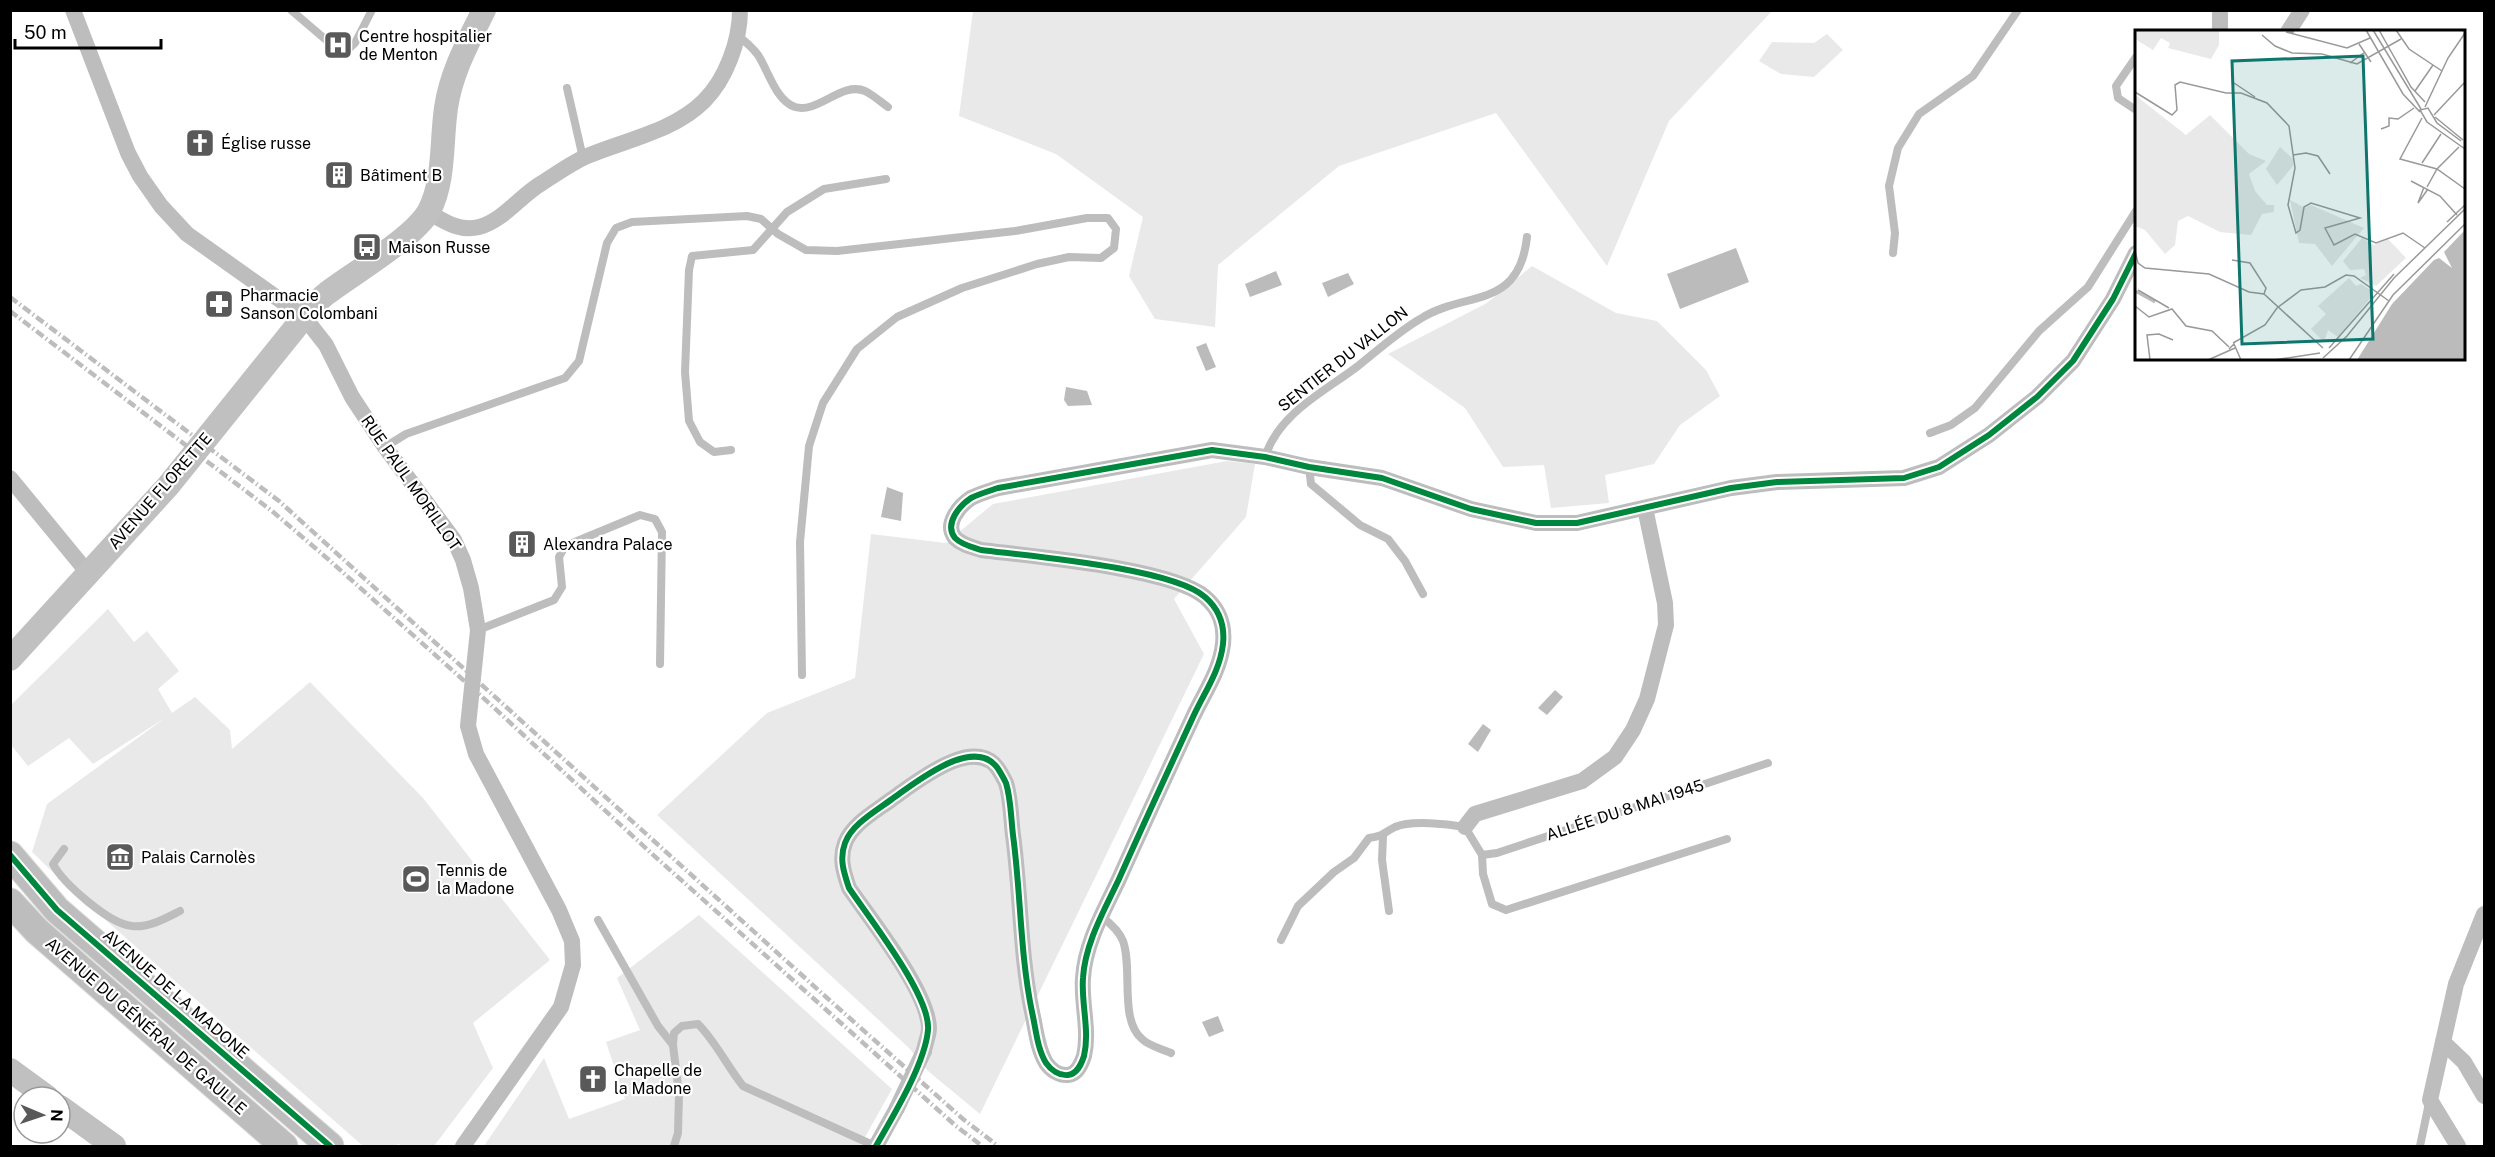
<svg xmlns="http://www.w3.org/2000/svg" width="2495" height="1157" font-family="'Public Sans',sans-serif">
  <rect width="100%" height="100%" fill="#fff"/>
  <g fill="#e9e9e9">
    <polygon points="973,11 973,10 1772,11 1669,121 1607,266 1496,113 1339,166 1218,265 1215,327 1155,319 1129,276 1143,217 1056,154 959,116"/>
    <polygon points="1827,34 1843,50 1814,77 1781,74 1759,61 1772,42 1814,43"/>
    <polygon points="1532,266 1616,313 1657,321 1706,370 1720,396 1680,425 1654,464 1605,475 1609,503 1551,508 1544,465 1503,467 1465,408 1388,354 1487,303"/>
    <polygon points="1227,461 1255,464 1246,517 1174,599 1204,654 980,1114 928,1071 909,1048 657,815 767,713 855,678 871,534 946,543 993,504"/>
    <polygon points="108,609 134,642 147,631 179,671 158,689 172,713 195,697 230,730 232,749 310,682 423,798 550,960 473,1023 493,1068 434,1146 403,1146 398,1144 395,1146 363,1146 69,888 32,852 47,804 165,718 93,764 69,738 28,766 11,745 10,706"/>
    <polygon points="699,915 892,1089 860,1146 484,1146 544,1058 569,1119 625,1099 606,1042 640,1030 617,978"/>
  </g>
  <g fill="#bbb">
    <polygon points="1736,248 1749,282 1680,309 1667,274"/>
    <polygon points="1276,271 1282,285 1250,297 1245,284"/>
    <polygon points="1348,273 1354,284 1328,297 1322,283"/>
    <polygon points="1206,343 1216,367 1206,371 1196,347"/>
    <polygon points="1066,387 1087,391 1092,405 1068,406 1064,400"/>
    <polygon points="887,487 903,493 901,521 881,517"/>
    <polygon points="1555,690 1563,697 1547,715 1538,708"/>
    <polygon points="1483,724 1491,730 1478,752 1468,744"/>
    <polygon points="1218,1016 1224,1031 1209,1037 1202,1022"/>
  </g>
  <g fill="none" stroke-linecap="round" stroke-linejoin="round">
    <g stroke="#dbdbdb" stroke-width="29">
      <g id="primary">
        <polyline points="10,855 57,910 330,1146"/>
        <polyline points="10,902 37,931 284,1146"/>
      </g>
    </g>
    <g stroke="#bdbdbd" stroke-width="8">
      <polyline points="291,10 339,51 345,52 355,43 372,10"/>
      <path d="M738,36C746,42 752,47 758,55C768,70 776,101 795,107C818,114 842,81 865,91C873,95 881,102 888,107"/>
      <polyline points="2136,57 2116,86 2118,98 2136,110"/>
      <polyline points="567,88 583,158"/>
      <polyline points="1893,253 1895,233 1889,186 1898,148 1919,114 1973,76 2018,10"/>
      <polyline points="1930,433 1951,425 1975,408 2039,331 2088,287 2136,211"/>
      <polyline points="385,447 406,434 565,378 579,361 607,243 616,228 632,222 747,216 761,219 778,234 806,250 837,251 1015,231 1087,218 1108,218 1116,229 1114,248 1101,258 1069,257 1037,264 962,288 897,317 857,349 823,403 809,446 800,542 802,675"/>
      <polyline points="731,450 714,452 700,442 689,421 685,372 689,270 692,256 753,250 787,212 824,189 886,179"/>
      <path d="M1265,457C1279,413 1324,392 1358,366C1378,350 1398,332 1420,319C1465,290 1519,311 1527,237"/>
      <polyline points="1309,467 1311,484 1360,525 1388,539 1405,561 1423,594"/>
      <polyline points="478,630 554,600 562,587 559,557 565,546 640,515 655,519 662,532 660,664"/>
      <polyline points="1383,836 1382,860 1389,911"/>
      <path d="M64,849L53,864C63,883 109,924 132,926C149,928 166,918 180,911"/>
      <polyline points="1482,855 1497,853 1768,763"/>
      <path d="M1102,917C1110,923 1119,931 1123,941C1133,969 1119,1020 1142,1039C1149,1046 1162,1049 1171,1053"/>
      <polyline points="598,920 658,1026 673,1045 679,1094 678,1133 674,1146"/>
      <path d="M1281,940L1298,906L1334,872L1354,858L1369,838C1384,836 1383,833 1395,827C1411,820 1448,824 1465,827L1482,855L1483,874L1492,904L1506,910L1727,839"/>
      <path d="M673,1045L674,1033L682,1026L698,1024C716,1042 727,1066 743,1086L875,1146"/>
      <polyline points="2420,1146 2429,1103"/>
    </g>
    <g stroke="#bdbdbd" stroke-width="16">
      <polyline points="73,10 128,153 140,176 161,206 187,234 304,317 326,345 352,397 385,447 454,540 463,560 471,588 478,630 468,726 476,754 559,910 572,941 573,965 561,1007 463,1146"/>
      <polyline points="2220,10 2220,32"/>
      <polyline points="2288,32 2302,10"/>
      <path d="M428,212C444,221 459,232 479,227C503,221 521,195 542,183C556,174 570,164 585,157C624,140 673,132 704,101C726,79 740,41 740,10"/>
      <polyline points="10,478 88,573"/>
      <polyline points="1465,827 1475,814 1582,781 1615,757 1633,730 1647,699 1666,625 1665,603 1645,508"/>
      <polyline points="2443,1042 2464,1062 2484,1096"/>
      <path d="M924,1051C925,1044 929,1035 929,1028C928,991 871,920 849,888C844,873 839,859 845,843C852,824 876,811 892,799C915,783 978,731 1000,772C1002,775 1004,779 1006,783C1011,799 1011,819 1013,835C1021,895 1020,954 1032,1012C1036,1029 1037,1048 1046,1063C1051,1070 1059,1076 1068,1075C1077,1074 1081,1065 1084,1056C1090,1031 1081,1003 1083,978C1085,943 1105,909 1119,879C1143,825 1168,771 1193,717C1204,693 1220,671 1223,644C1225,625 1220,610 1205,597C1172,568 1029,556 981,550C972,547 962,545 955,538C944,524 959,506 971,498C979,494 989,491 998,488L1212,450L1265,457L1309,467L1382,478L1471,509L1536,523H1577L1731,488L1777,482L1904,478L1939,467L1989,435L2037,397L2073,361L2113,299L2136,253"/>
      <polyline points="876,1146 897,1108"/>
      <polyline points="2458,1146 2430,1100 2456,984 2484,914"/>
    </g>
    <g stroke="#c0c0c0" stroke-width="24">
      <path d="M10,659L168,486L304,317C311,309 318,300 326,294C352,274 414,238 429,211C445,180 441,142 446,108C451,73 468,42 484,10"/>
      <polyline points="10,1070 47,1097"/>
      <polyline points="60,1107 114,1146"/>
    </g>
    <use href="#primary" stroke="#bdbdbd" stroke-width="27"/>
    <g stroke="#bdbdbd" stroke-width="4.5" stroke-dasharray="9 3 1.5 3" stroke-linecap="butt">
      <polyline points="10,297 279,501 826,997 963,1119 998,1146"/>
      <polyline points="10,311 272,511 328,559 490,704 651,853 956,1126 982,1146"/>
    </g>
    <polyline stroke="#bdbdbd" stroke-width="16" points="897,1108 924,1051"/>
    <g stroke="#fff" stroke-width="10">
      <g id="cycleway">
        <polyline points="10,855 57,910 330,1146"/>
        <path d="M876,1146C893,1116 925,1064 928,1030C931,996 869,918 849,888C844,873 839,859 845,843C852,824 876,811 892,799C915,783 978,731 1000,772C1002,775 1004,779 1006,783C1011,799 1011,819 1013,835C1021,895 1020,954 1032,1012C1036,1029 1037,1048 1046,1063C1051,1070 1059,1076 1068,1075C1077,1074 1081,1065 1084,1056C1090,1031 1081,1003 1083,978C1085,943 1105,909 1119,879C1143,825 1168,771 1193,717C1204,693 1220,671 1223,644C1225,625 1220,610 1205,597C1172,568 1029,556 981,550C972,547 962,545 955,538C944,524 959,506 971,498C979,494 989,491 998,488L1212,450L1265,457L1309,467L1382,478L1471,509L1536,523H1577L1731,488L1777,482L1904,478L1939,467L1989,435L2037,397L2073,361L2113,299L2136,253"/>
      </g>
    </g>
    <use href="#cycleway" stroke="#00873e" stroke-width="6"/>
  </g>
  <defs>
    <g id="hospital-square" transform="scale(1.5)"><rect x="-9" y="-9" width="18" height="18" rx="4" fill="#595959" stroke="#fff"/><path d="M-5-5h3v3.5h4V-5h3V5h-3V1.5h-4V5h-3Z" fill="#fff"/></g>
    <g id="church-square" transform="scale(1.5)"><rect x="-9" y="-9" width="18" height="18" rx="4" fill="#595959" stroke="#fff"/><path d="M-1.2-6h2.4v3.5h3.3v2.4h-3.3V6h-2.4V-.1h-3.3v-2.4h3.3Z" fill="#fff"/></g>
    <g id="building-square" transform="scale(1.5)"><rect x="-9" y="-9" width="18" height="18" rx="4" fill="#595959" stroke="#fff"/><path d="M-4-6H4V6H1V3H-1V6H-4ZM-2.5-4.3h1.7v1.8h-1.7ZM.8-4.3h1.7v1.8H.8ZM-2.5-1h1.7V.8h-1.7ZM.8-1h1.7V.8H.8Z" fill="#fff"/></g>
    <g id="bus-square" transform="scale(1.5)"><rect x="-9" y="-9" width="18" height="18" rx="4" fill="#595959" stroke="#fff"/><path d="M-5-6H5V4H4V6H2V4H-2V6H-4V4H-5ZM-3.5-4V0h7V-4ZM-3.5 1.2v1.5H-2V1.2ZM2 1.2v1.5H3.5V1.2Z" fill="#fff"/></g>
    <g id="pharmacy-square" transform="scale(1.5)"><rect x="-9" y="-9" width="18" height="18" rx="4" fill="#595959" stroke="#fff"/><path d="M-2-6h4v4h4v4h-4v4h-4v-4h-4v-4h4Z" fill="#fff"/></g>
    <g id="museum-square" transform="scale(1.5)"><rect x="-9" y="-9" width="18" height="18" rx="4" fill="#595959" stroke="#fff"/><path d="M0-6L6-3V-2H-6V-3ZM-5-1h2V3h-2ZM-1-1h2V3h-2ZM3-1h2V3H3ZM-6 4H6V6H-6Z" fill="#fff"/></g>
    <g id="stadium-square" transform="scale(1.5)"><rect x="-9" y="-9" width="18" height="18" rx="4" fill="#595959" stroke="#fff"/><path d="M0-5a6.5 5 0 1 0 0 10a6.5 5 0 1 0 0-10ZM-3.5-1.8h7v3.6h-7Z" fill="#fff"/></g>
  </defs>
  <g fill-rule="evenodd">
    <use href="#hospital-square" x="338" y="45"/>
    <use href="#church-square" x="200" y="143"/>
    <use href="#building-square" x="339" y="175"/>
    <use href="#bus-square" x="367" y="247"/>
    <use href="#pharmacy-square" x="219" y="304"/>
    <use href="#building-square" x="522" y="544"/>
    <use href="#museum-square" x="120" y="857"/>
    <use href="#stadium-square" x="416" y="879"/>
    <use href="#church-square" x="593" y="1079"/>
  </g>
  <g text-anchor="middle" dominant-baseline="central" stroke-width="4.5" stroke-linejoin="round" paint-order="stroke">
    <g font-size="16" fill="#000" stroke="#fff" text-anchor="start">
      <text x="359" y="36">Centre hospitalier<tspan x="359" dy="18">de Menton</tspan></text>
      <text x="221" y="143">Église russe</text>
      <text x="360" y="175">Bâtiment B</text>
      <text x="388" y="247">Maison Russe</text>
      <text x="240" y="295">Pharmacie<tspan x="240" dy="18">Sanson Colombani</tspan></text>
      <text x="543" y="544">Alexandra Palace</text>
      <text x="141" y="857">Palais Carnolès</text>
      <text x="437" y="870">Tennis de<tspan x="437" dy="18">la Madone</tspan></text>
      <text x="614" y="1070">Chapelle de<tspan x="614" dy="18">la Madone</tspan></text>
    </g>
    <g font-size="16" fill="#000" stroke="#fff">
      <text transform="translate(1343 359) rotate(-38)">SENTIER DU VALLON</text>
      <text transform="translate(411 483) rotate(55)">RUE PAUL MORILLOT</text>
      <text transform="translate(160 491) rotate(-49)">AVENUE FLORETTE</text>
      <text transform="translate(1625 810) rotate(-18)">ALLÉE DU 8 MAI 1945</text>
      <text transform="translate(176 994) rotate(41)">AVENUE DE LA MADONE</text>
      <text transform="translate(146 1026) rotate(41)">AVENUE DU GÉNÉRAL DE GAULLE</text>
    </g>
  </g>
  <g transform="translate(2135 30)">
    <rect width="330" height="330" fill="#fff"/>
    <path d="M0,0H84V15L76,29L33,18L35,13L26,8L18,20L0,9ZM0,65L51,105L75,85L114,124L131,131L114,144L120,161L132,175H139V182L127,184L116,205L85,202L53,186L43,191L40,215L30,224L10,200L0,196ZM145,117L158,129V136L142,155L131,139ZM155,170L170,178L176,175L229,198L197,236L180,214L164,213ZM227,208L239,215L253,209L271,228L241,256L225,248L231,245L229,239L215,240L208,231ZM214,248L221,256L226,254L237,261V266L203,307L193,300L189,312L176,299L191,284L183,276Z" fill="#e9e9e9"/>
    <path d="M330,200V330H222L257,274L299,230L304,228L317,238L309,222Z" fill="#bbb"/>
    <path fill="none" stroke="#bbb" stroke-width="3" d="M0,261L20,272"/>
    <path fill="none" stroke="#999" stroke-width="1.5" d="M231,0L268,64L285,82M238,0L286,79M244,0L276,57L290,72M261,0L274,19L307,41M159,2H151L212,18L235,8M127,5L140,16L157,23L187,24L222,34L266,9M224,14L236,32M215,33L230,22M99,53L120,67M280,61L298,35M0,62L37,85L42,80L40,55L45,52L91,63H106L132,73L154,96L160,138L153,175L161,203L165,200L169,177L176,173L225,188L190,198L199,215L220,204L241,213L268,203L290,218M290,77L313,28L330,3M299,85L330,52M300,87L328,110M287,88L265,129L302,139L330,159M246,99L254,96V88L263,89L279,78M326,111L302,93L293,78L285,80L292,92L330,119M158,125L171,123L183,126L195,144M287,133L306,104M276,151L305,166L322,185M289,157L283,173L293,159M292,157L302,139L324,117M312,192L330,175M0,221L3,233L10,238L74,244L114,262L129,264L188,318M97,230L115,233L131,258L129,264M3,260L34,278M0,276L14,287L37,279L51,296L77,301L94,317M98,313L130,295L142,278L166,260L190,257L211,245L219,246L254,271M194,318L259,244M94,319L99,314L106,330M188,328L212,306L259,248L330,179M15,330L12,305L24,304L38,310M73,330L100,318M139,330L185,323M214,330L258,265L330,194"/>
    <path fill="#0f766e" fill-opacity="0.15" stroke="#0f766e" stroke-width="3" d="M228,26L238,309L107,314L97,31Z"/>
    <rect width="330" height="330" fill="none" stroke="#000" stroke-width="3"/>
  </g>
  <rect width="2495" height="1157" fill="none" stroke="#000000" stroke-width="24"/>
  <g transform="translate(42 1115) rotate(92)"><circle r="28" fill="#ffffff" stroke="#999999" stroke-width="1.5"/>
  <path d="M0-4.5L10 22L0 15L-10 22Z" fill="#595959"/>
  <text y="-9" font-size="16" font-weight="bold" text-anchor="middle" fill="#000000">N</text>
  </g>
  <path d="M15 39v9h146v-9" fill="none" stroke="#000000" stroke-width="3"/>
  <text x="24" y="39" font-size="18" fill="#000000" stroke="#ffffff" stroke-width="4.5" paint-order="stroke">50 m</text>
</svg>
